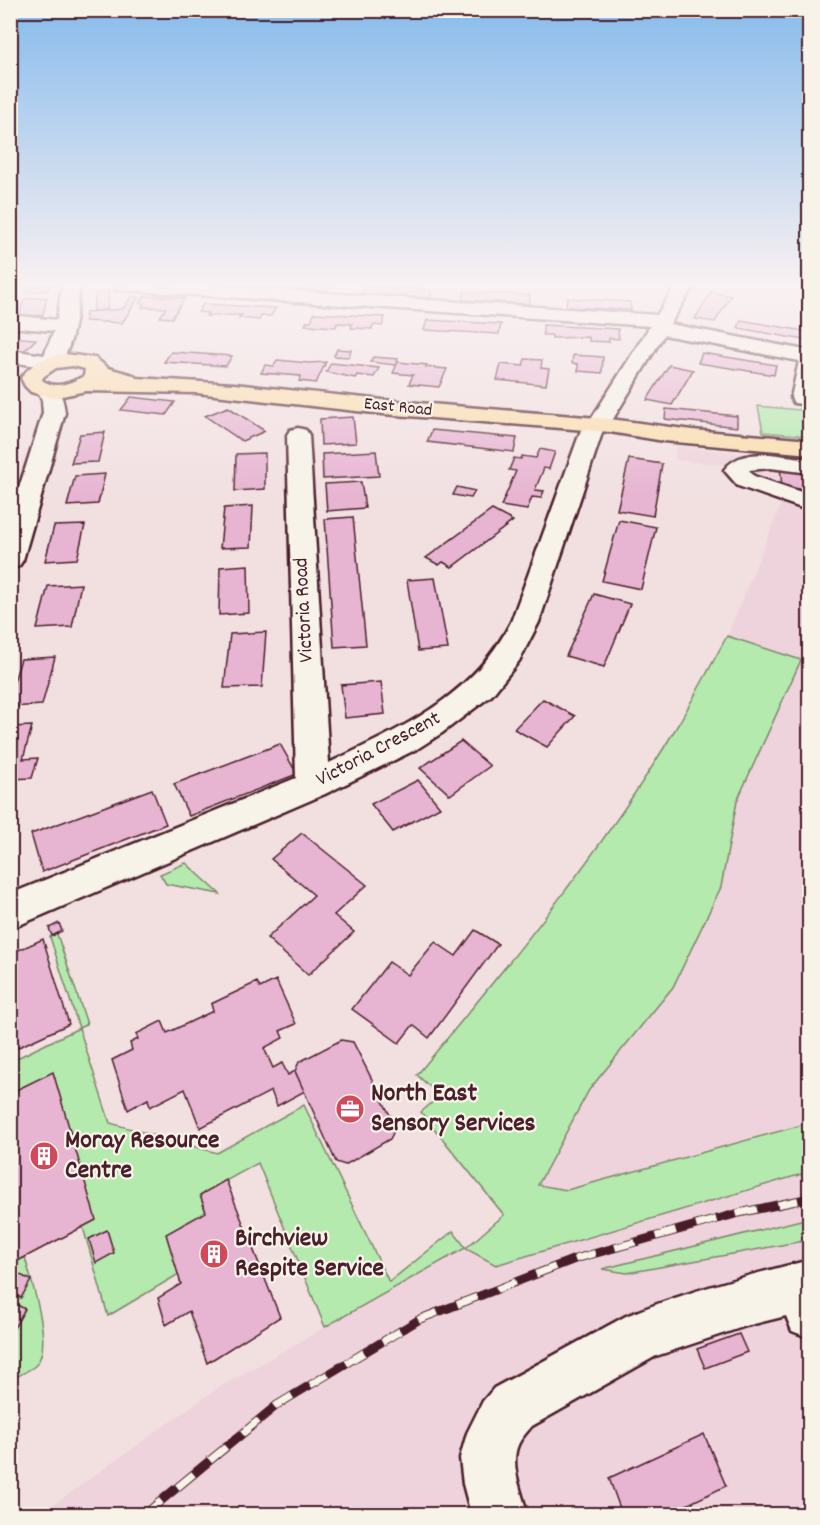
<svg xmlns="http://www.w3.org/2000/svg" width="820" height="1525" font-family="Dekko,sans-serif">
  <rect width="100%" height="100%" fill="#f2e0e1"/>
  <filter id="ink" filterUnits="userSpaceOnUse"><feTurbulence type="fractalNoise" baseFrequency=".0167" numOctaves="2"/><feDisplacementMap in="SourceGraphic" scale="12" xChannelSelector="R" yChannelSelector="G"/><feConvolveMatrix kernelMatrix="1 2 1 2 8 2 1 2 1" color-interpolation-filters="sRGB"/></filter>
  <g filter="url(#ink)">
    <polygon fill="#efd3dc" points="676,446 809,460 809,1514 40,1514 216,1389 465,1248 538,1185 589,1090 673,987 721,888 737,801 801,660 727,636 782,502 734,484 726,477 727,465 675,460"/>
    <g fill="#b4eaad" stroke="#7f846c" stroke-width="1.5">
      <polygon points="802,398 809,399 809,436 763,432 758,406 799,410"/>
      <path d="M727,636L801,660L737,801L721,887L673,987L589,1090L538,1185L567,1190L809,1123V1172L496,1265L465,1248L325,1327L258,1163L200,1195L206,1212L179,1274L108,1316L83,1227L53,1073L11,1093V1061L79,1028L50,937L57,934L87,1024L79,1028L110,1123L217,1153L304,1105L389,1282L453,1231L466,1248L504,1215L421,1112L440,1096L417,1075C509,964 602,852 676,728C694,698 710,667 727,636Z"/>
      <polygon points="186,863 220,894 166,884 160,874"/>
      <polygon points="809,1218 809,1240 627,1273 602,1269"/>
      <path d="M25,1257C31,1282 55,1347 35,1366C28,1371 18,1376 11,1380V1265Z"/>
    </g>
    <g fill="#e7b4d1" stroke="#4a1f2b" stroke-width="1.5">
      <polygon points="28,285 50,285 49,290 26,292"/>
      <polygon points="262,285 331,285 328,291 260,287"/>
      <polygon points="365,286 432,290 430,298 362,294"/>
      <polygon points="109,292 107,310 93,311 96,293"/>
      <polygon points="464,292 530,295 529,304 463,300"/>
      <polygon points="711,292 731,296 715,322 695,319"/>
      <polygon points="145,296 185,298 172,318 160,317 166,308 142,307 144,303 140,303"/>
      <polygon points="47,297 43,315 19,317 24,299"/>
      <polygon points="131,297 139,297 122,323 85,321 86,312 123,309"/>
      <polygon points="567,298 630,302 631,310 566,307"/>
      <polygon points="203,304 276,308 271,316 261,316 259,320 239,318 242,315 206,316 208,313 198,312"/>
      <polygon points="314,313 385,317 382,326 373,325 372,329 351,328 352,324 337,323 336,327 305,325 307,321 311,321"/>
      <polygon points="427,320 501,324 499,334 424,330"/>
      <polygon points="741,320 810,332 810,341 738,328"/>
      <polygon points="543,325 618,329 619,339 609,338 609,342 589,341 589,337 552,338 552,335 543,335"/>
      <polygon points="10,337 36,339 25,350 10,349"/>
      <polygon points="337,349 351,350 349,357 334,356"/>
      <polygon points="171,352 232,356 226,366 164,362"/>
      <polygon points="702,353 776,365 774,375 698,363"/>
      <polygon points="573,355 603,357 602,373 578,371 578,364 572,363"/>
      <polygon points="373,357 398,359 395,365 370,362"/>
      <polygon points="525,359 542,360 541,368 549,369 546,385 497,380 501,364 523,366"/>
      <polygon points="277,360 309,363 326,362 316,383 299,381 301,376 261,373 265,365 274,366"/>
      <polygon points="398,362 427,365 426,367 447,369 439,387 409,384 413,375 393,373"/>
      <polygon points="331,363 379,368 374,377 357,375 355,378 326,372"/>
      <polygon points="669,365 693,370 672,405 647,400"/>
      <polygon points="131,397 175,402 166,415 121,410"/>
      <polygon points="228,407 265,431 242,441 205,416"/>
      <polygon points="666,409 737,416 737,427 665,419"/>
      <polygon points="353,417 356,443 321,445 320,419"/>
      <polygon points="432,430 517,438 514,452 427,442"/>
      <polygon points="105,432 98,462 71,463 80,434"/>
      <polygon points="540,449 555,452 549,469 544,468 535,490 544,491 541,498 532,497 527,510 501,506 516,471 509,470 514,458 521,459 522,456 536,458"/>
      <polygon points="376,451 379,476 323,479 322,454"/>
      <polygon points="265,453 265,489 235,491 236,454"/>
      <polygon points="629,459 662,464 653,516 617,510"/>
      <polygon points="780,466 810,469 810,490 782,487"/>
      <polygon points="105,474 98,504 67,506 75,476"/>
      <polygon points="361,482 365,508 327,511 325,484"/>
      <polygon points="457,487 475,491 471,498 453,495"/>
      <polygon points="253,506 251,547 220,548 224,508"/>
      <polygon points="492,510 513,521 452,567 443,562 439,565 426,558"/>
      <polygon points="353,517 366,645 334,647 325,519"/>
      <polygon points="619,520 656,527 641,589 602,581"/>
      <polygon points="85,525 77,559 45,561 54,526"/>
      <polygon points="248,565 249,613 219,615 220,567"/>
      <polygon points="435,578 448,649 418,651 407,580"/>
      <polygon points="81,584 72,627 37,629 48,586"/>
      <polygon points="594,594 630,604 604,667 566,656"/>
      <polygon points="266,632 262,687 224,688 230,634"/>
      <polygon points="55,657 42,705 10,707 10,694 21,659"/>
      <polygon points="381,682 385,714 345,718 341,685"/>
      <polygon points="543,699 575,716 547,747 514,729"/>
      <polygon points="32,726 23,759 38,758 32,778 10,779 10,727"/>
      <polygon points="461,741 490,766 450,795 420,768"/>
      <polygon points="280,744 297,774 189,816 174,784"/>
      <polygon points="418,780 440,807 393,832 371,804"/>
      <polygon points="152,789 166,824 42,872 31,834"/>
      <polygon points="302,833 367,885 334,915 354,932 308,975 267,938 314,895 271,859"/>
      <polygon points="59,923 62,931 52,936 49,928"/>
      <polygon points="475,930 498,944 429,1038 413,1025 399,1043 352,1009 389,962 408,975 435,942 456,956"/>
      <polygon points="43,939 69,1024 10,1051 10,954"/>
      <polygon points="276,980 296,1024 280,1031 283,1038 264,1048 273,1068 282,1063 288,1075 295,1071 305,1091 277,1106 271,1091 200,1128 185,1089 150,1107 148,1099 128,1110 112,1060 132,1050 130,1043 138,1039 136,1034 162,1021 167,1033 213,1011 211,1004 257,982 260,988"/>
      <polygon points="341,1040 353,1042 396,1127 390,1139 345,1165 336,1162 295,1071 299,1062"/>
      <polygon points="53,1072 96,1220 10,1265 10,1093"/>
      <polygon points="226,1180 280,1317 207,1363 189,1311 166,1325 158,1298 181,1284 166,1234 206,1212 200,1195"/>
      <polygon points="107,1230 114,1253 96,1263 89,1239"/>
      <polygon points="12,1271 31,1280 21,1298 10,1293"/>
      <polygon points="10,1301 25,1309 14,1328 10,1326"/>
      <polygon points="739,1334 747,1352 705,1368 697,1349"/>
      <polygon points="704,1434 726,1486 668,1514 622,1514 609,1478"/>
    </g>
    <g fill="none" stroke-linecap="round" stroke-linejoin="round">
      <g stroke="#4a1f2b" stroke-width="5">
        <g id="minor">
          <path d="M62,285H80C76,309 75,364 47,371L38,366L10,362V350L44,355L54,331L10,327V315L57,320Z"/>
          <path d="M113,285H206L657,315L676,285H694L670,324L810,351V405L794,403L791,398L799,361L664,335L610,424L603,430L539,622L519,661L492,695L442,733L417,749L325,794L10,929V894L296,778L287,435L290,430L298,428L306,430L309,435L329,763C402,728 472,698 511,622L581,430L588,424L650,326L122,290L116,289Z"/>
          <path d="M49,385L56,387C62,395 64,403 65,413L23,560L19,566L10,568V516L43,413L42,400L38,391L42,387Z"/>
          <path d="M770,454L810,459V473L770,468L749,470L754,476L810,495V511L738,486L724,470C735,455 752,454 770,454Z"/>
          <path d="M810,1260V1338L792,1331L786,1316L746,1326L656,1356L532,1426C527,1432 521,1438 518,1445C509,1466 523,1494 527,1514H471L463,1484L460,1458L467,1433L483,1401L494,1388L626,1316C685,1292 748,1275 810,1260Z"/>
        </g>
      </g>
      <g stroke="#4a1f2b" stroke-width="5">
        <path id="highway" d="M65,354L95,358L108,368L133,375L136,378L234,384L383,400L610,419L692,430L810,440V454L664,441L610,432L383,414L197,393L86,391L53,398L31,392L25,386L21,378C32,362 46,357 65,354ZM73,366L85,369L84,376C71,383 55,390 42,380L43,377L56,368Z"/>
      </g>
      <use href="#minor" fill="#f7f3e8" fill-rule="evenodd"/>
      <use href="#highway" fill="#faddab" fill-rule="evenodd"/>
      <g stroke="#4a1f2b" stroke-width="9">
        <polyline id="rail" points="145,1514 277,1405 420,1319 575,1259 739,1213 810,1198"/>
      </g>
      <use href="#rail" stroke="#f7f3e8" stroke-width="7" stroke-dasharray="21" stroke-linecap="butt"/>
    </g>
  </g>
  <linearGradient id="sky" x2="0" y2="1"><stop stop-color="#87bbec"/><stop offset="0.57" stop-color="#f9f1f2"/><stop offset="1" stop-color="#f9f1f2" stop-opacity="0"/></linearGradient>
  <rect width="820" height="499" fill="url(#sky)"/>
  <defs>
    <g id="office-disc" transform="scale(1.5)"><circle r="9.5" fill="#d1495b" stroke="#f7f3e8"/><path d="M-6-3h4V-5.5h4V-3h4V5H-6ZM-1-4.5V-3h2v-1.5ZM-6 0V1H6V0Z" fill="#fff"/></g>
    <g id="building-disc" transform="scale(1.5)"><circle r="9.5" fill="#d1495b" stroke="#f7f3e8"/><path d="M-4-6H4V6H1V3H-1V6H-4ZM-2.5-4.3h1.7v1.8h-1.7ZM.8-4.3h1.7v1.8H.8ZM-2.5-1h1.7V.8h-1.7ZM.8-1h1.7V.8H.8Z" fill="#fff"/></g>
  </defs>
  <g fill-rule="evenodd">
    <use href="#office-disc" x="350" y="1109"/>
    <use href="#building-disc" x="44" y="1156"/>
    <use href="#building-disc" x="214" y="1254"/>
  </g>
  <g text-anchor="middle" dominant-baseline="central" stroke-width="4.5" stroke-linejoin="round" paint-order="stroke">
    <g font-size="18" fill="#4a1f2b" stroke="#f7f3e8">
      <text transform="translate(398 408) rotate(6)">East Road</text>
    </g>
    <g font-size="21" fill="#4a1f2b" stroke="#f7f3e8">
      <text transform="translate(305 610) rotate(-93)">Victoria Road</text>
      <text transform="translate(379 750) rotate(-28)">Victoria Crescent</text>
    </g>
    <g font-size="26" font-weight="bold" fill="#4a1f2b" stroke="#f7f3e8" text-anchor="start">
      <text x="371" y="1094">North East<tspan x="371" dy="30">Sensory Services</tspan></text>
      <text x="65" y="1141">Moray Resource<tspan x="65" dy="30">Centre</tspan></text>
      <text x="235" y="1239">Birchview<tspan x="235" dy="30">Respite Service</tspan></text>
    </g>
  </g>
  <rect width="820" height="1525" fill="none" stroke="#f7f3e8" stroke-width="36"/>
  <rect x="18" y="18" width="784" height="1489" fill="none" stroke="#4a1f2b" stroke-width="2" filter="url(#ink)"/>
</svg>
